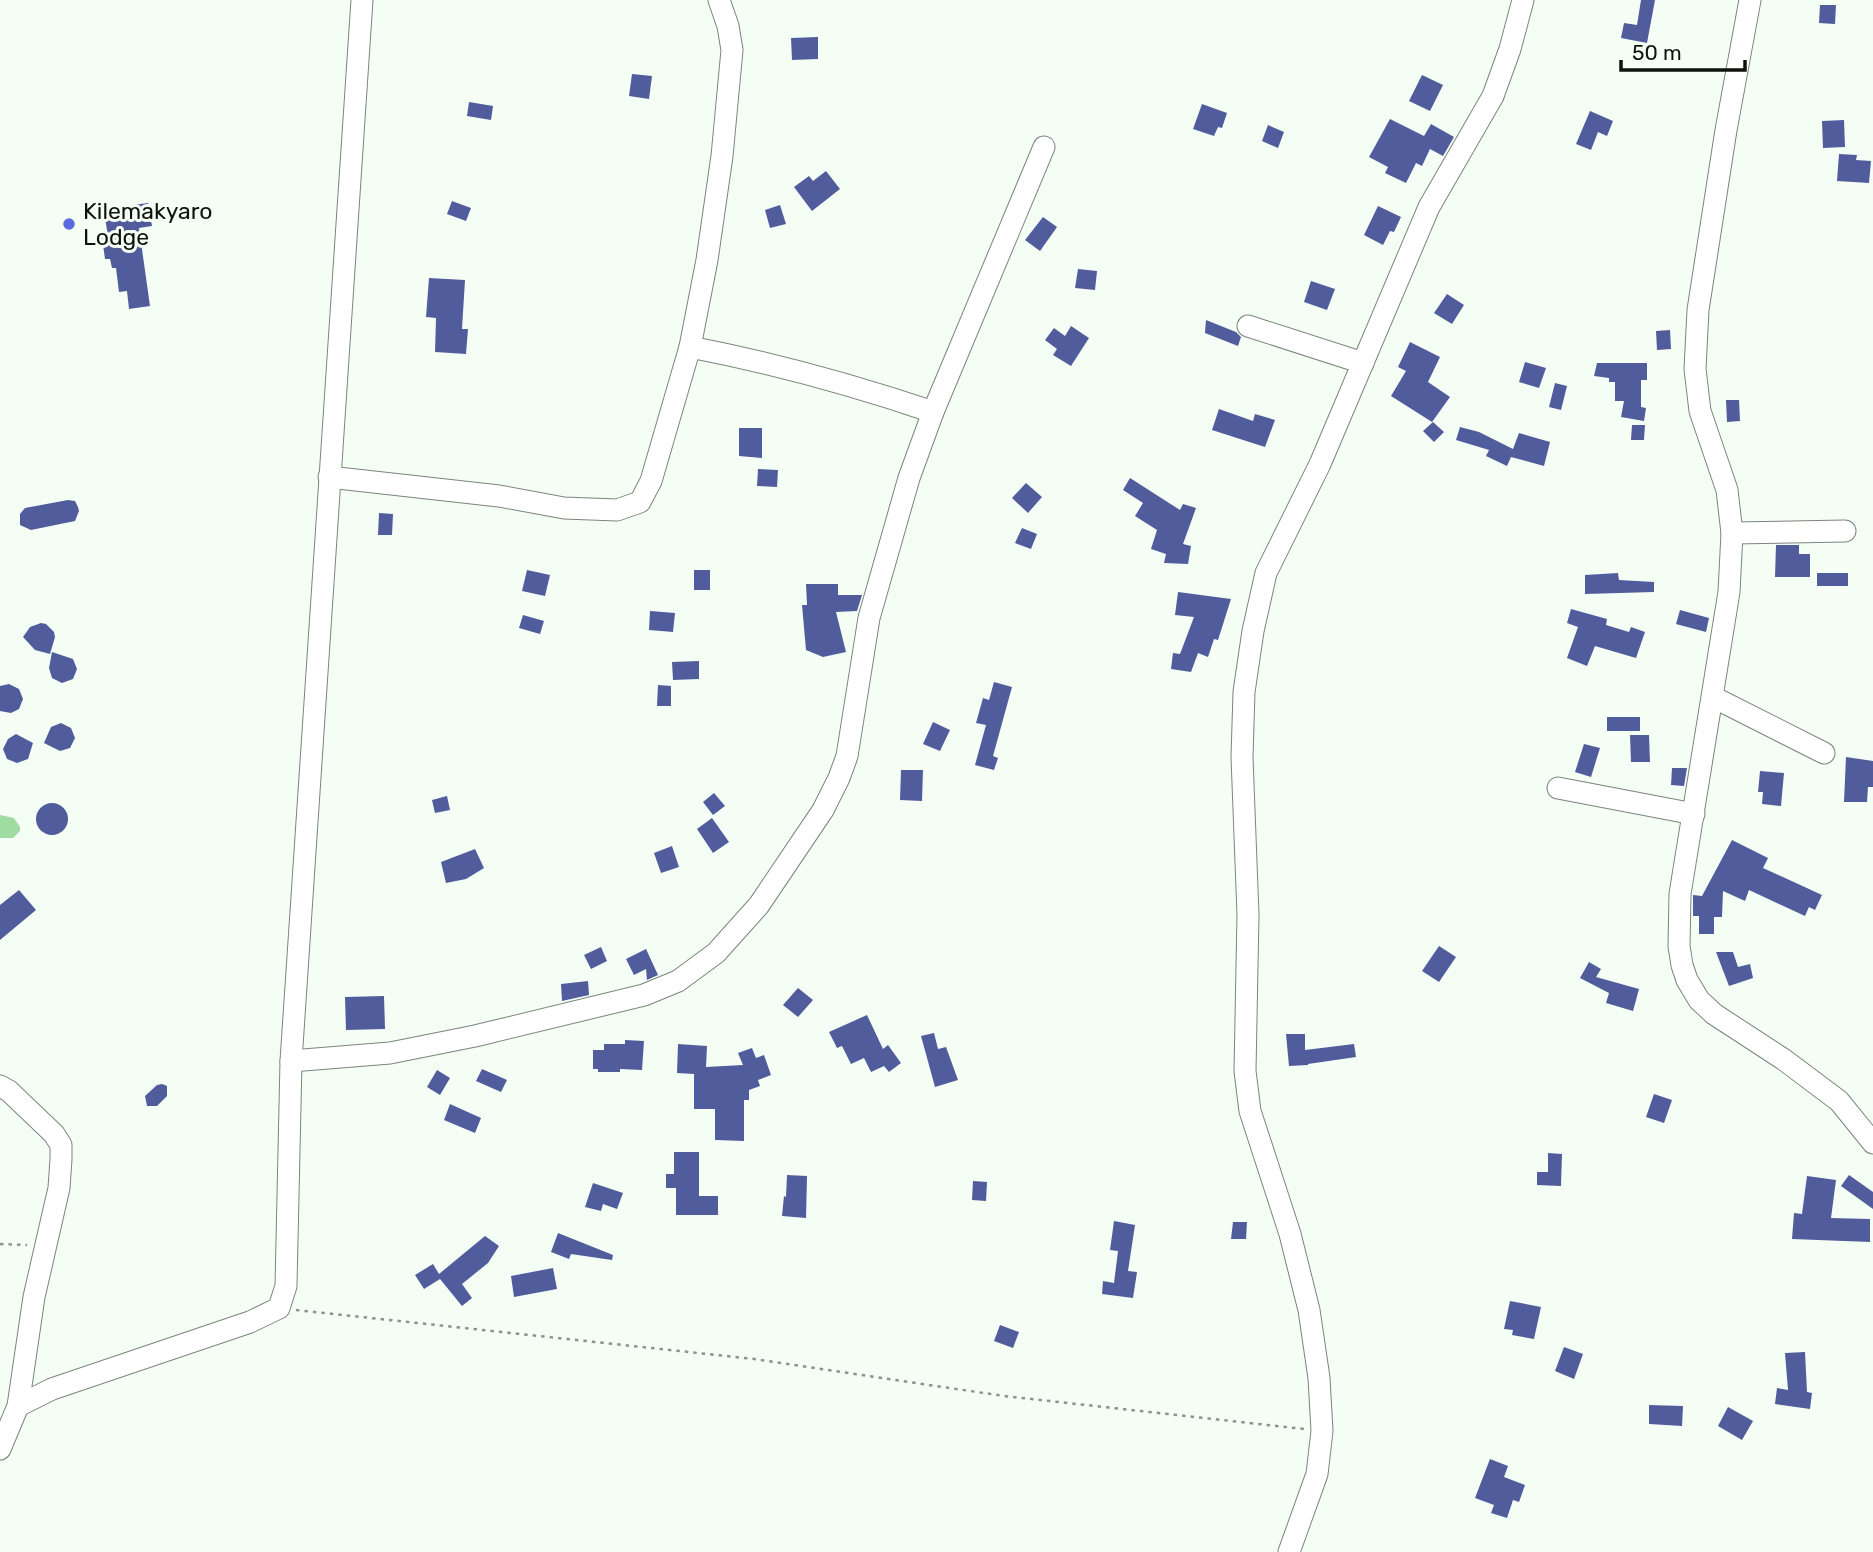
<svg xmlns="http://www.w3.org/2000/svg" width="1873" height="1552" font-family="Rubik,sans-serif">
  <rect width="100%" height="100%" fill="#f5fef5"/>
  <polygon fill="#9fdca2" points="0,815 14,818 20,827 20,831 13,838 0,838"/>
  <g fill="#505c9b">
    <polygon points="1641,0 1655,0 1647,43 1621,38 1624,23 1637,25"/>
    <polygon points="1820,5 1836,5 1835,24 1819,23"/>
    <polygon points="818,37 818,59 792,60 791,38"/>
    <polygon points="632,74 652,76 649,99 629,96"/>
    <polygon points="1422,75 1443,85 1430,111 1409,101"/>
    <polygon points="469,102 493,106 491,120 467,116"/>
    <polygon points="1202,104 1227,113 1222,128 1218,127 1214,136 1193,129"/>
    <polygon points="1590,111 1613,121 1607,136 1598,132 1591,150 1576,144"/>
    <polygon points="1390,119 1424,136 1431,124 1454,137 1443,156 1430,149 1422,166 1416,163 1406,183 1385,173 1388,167 1369,157"/>
    <polygon points="1844,120 1845,147 1823,148 1822,121"/>
    <polygon points="1268,125 1284,132 1278,148 1262,141"/>
    <polygon points="1839,154 1857,155 1856,160 1871,161 1869,183 1837,181"/>
    <polygon points="826,171 840,189 812,211 794,187 809,176 813,181"/>
    <polygon points="452,201 471,208 466,221 447,214"/>
    <polygon points="148,203 152,226 139,228 150,306 129,309 127,291 119,292 116,268 112,268 110,259 105,259 102,237 108,236 105,218 111,217 110,211 118,210 117,207"/>
    <polygon points="780,205 786,224 770,228 765,210"/>
    <polygon points="1378,206 1401,217 1394,232 1390,231 1383,245 1364,235"/>
    <polygon points="1043,217 1057,227 1040,251 1025,240"/>
    <polygon points="1078,269 1097,271 1095,290 1075,288"/>
    <polygon points="429,278 465,280 462,329 468,329 466,354 435,352 436,318 426,317"/>
    <polygon points="1311,281 1335,289 1327,310 1304,302"/>
    <polygon points="1447,294 1464,305 1452,324 1434,313"/>
    <polygon points="1206,320 1236,332 1241,337 1238,346 1205,333"/>
    <polygon points="1071,326 1089,338 1071,366 1053,355 1057,349 1045,340 1054,328 1065,336"/>
    <polygon points="1670,330 1671,349 1657,350 1656,331"/>
    <polygon points="1410,342 1440,357 1428,382 1450,397 1432,422 1391,396 1406,371 1398,367"/>
    <polygon points="1525,362 1546,368 1539,388 1519,382"/>
    <polygon points="1597,363 1647,363 1647,380 1641,380 1641,407 1646,408 1644,421 1621,417 1624,401 1615,401 1615,382 1609,382 1609,378 1594,376"/>
    <polygon points="1555,383 1567,386 1561,410 1549,407"/>
    <polygon points="1726,400 1739,400 1740,421 1727,422"/>
    <polygon points="1219,409 1253,421 1255,414 1275,420 1265,447 1212,430"/>
    <polygon points="1433,422 1444,432 1434,442 1423,431"/>
    <polygon points="1632,425 1645,425 1644,440 1631,440"/>
    <polygon points="1460,427 1479,432 1513,449 1519,433 1550,442 1544,466 1511,457 1507,466 1486,456 1489,450 1456,440"/>
    <polygon points="739,428 762,428 762,458 739,456"/>
    <polygon points="758,469 778,470 777,487 757,486"/>
    <polygon points="1130,478 1180,510 1183,504 1196,508 1183,544 1191,546 1188,564 1164,563 1166,554 1151,549 1157,530 1135,516 1143,503 1123,490"/>
    <polygon points="1026,483 1042,497 1028,513 1012,498"/>
    <polygon points="68,500 75,501 78,507 79,511 75,521 31,530 20,525 20,514 25,508"/>
    <polygon points="379,513 393,514 392,535 378,535"/>
    <polygon points="1022,528 1037,534 1031,549 1015,543"/>
    <polygon points="1776,545 1799,545 1799,554 1810,554 1810,577 1775,577"/>
    <polygon points="527,570 550,575 545,596 522,591"/>
    <rect x="694" y="570" width="16" height="20"/>
    <polygon points="1618,573 1619,580 1654,582 1654,592 1585,594 1585,575"/>
    <rect x="1817" y="573" width="31" height="13"/>
    <polygon points="806,584 838,584 838,595 862,595 857,611 836,612 846,652 823,657 806,650 802,605 807,605"/>
    <polygon points="1178,592 1231,599 1218,640 1214,639 1208,657 1198,653 1191,672 1171,669 1173,653 1180,654 1194,617 1175,615"/>
    <polygon points="1571,609 1607,619 1606,625 1629,632 1631,627 1645,632 1636,658 1595,646 1587,666 1567,658 1578,627 1567,623"/>
    <polygon points="1680,610 1709,618 1706,632 1676,624"/>
    <polygon points="650,611 675,613 673,632 649,630"/>
    <polygon points="523,615 544,621 540,634 519,628"/>
    <polygon points="41,623 46,624 54,632 55,637 50,654 35,650 23,637 30,627"/>
    <polygon points="52,652 73,659 77,669 73,679 62,683 52,678 49,668"/>
    <polygon points="699,661 699,679 673,680 672,662"/>
    <polygon points="994,682 1012,687 993,756 998,758 994,770 975,765 986,725 976,723 983,698 989,700"/>
    <polygon points="9,684 19,689 23,699 19,709 11,713 0,711 0,686"/>
    <polygon points="658,685 671,686 671,706 657,706"/>
    <rect x="1607" y="717" width="33" height="14"/>
    <polygon points="933,722 950,730 940,751 923,744"/>
    <polygon points="61,723 71,728 75,738 70,748 60,751 44,743 51,727"/>
    <polygon points="16,734 33,743 28,759 17,763 7,759 3,749 8,739"/>
    <polygon points="1630,735 1649,735 1650,762 1631,762"/>
    <polygon points="1584,744 1600,748 1591,777 1575,772"/>
    <polygon points="1846,757 1873,761 1873,787 1868,787 1867,802 1844,802"/>
    <polygon points="1672,768 1687,768 1684,786 1671,785"/>
    <polygon points="901,770 923,770 922,801 900,800"/>
    <polygon points="1760,771 1784,773 1781,806 1762,804 1763,792 1758,792"/>
    <polygon points="714,793 725,806 713,815 703,802"/>
    <polygon points="447,796 450,810 435,813 432,800"/>
    <circle cx="52" cy="819" r="16"/>
    <polygon points="712,818 729,842 713,853 697,829"/>
    <polygon points="1732,840 1768,858 1763,868 1822,895 1815,910 1809,907 1805,916 1749,890 1745,901 1723,891 1722,917 1714,917 1714,934 1699,934 1699,916 1693,916 1693,895 1702,896"/>
    <polygon points="672,846 679,867 661,873 654,853"/>
    <polygon points="475,849 484,868 466,879 446,883 441,862"/>
    <polygon points="19,890 36,910 0,940 0,905"/>
    <polygon points="1439,946 1456,957 1439,982 1422,971"/>
    <polygon points="601,947 607,961 591,969 584,955"/>
    <polygon points="646,949 658,975 647,980 646,969 634,975 626,959"/>
    <polygon points="1716,952 1733,952 1738,967 1750,964 1753,978 1729,986"/>
    <polygon points="1589,962 1601,969 1596,977 1639,989 1633,1011 1606,1003 1609,993 1580,978"/>
    <polygon points="588,981 589,995 562,1001 561,984"/>
    <polygon points="798,988 813,1000 798,1017 783,1005"/>
    <polygon points="384,996 385,1029 346,1030 345,997"/>
    <polygon points="867,1015 883,1049 888,1045 901,1063 889,1072 884,1066 871,1072 864,1058 851,1064 842,1046 837,1048 829,1032"/>
    <polygon points="934,1033 938,1049 946,1047 958,1080 935,1087 921,1036"/>
    <polygon points="1286,1034 1305,1034 1305,1050 1354,1044 1356,1057 1308,1064 1308,1065 1289,1066"/>
    <polygon points="625,1040 644,1041 642,1070 620,1069 620,1072 598,1072 598,1069 593,1069 593,1050 604,1050 604,1044 625,1044"/>
    <polygon points="678,1044 707,1046 706,1067 743,1065 738,1053 752,1048 756,1058 764,1055 771,1075 758,1080 760,1086 749,1090 749,1100 744,1100 744,1141 715,1140 715,1109 694,1109 694,1074 677,1073"/>
    <polygon points="482,1069 507,1080 501,1092 476,1081"/>
    <polygon points="437,1070 450,1078 440,1095 427,1087"/>
    <polygon points="162,1084 167,1086 167,1096 157,1106 147,1106 145,1096 157,1085"/>
    <polygon points="1654,1094 1672,1100 1664,1123 1646,1117"/>
    <polygon points="450,1104 481,1118 475,1133 444,1120"/>
    <polygon points="674,1152 699,1152 699,1196 718,1196 718,1215 676,1215 676,1188 666,1188 666,1174 674,1174"/>
    <polygon points="1548,1153 1562,1154 1561,1186 1537,1185 1537,1172 1548,1172"/>
    <polygon points="787,1175 807,1176 806,1218 782,1216 784,1196 786,1197"/>
    <polygon points="1849,1175 1873,1192 1873,1209 1841,1186"/>
    <polygon points="1807,1176 1836,1180 1831,1218 1870,1219 1870,1242 1792,1239 1794,1213 1802,1214"/>
    <polygon points="973,1181 987,1182 986,1201 972,1200"/>
    <polygon points="593,1183 623,1193 617,1209 603,1204 601,1211 585,1207"/>
    <polygon points="1114,1221 1135,1225 1128,1271 1137,1272 1133,1298 1102,1294 1103,1281 1114,1283 1118,1251 1110,1250"/>
    <polygon points="1233,1222 1247,1222 1246,1239 1231,1239"/>
    <polygon points="558,1233 613,1255 612,1260 571,1254 569,1259 551,1252"/>
    <polygon points="485,1236 499,1246 488,1263 462,1284 472,1298 462,1306 440,1279 424,1289 415,1275 433,1264 439,1274"/>
    <polygon points="553,1268 557,1289 514,1297 511,1276"/>
    <polygon points="1510,1301 1541,1307 1534,1339 1512,1335 1513,1330 1504,1329"/>
    <polygon points="1000,1325 1019,1332 1013,1348 994,1341"/>
    <polygon points="1564,1347 1583,1354 1574,1379 1555,1371"/>
    <polygon points="1805,1352 1807,1392 1812,1393 1810,1409 1775,1404 1777,1388 1788,1390 1785,1353"/>
    <polygon points="1649,1405 1683,1406 1682,1426 1649,1424"/>
    <polygon points="1728,1407 1753,1421 1742,1440 1718,1426"/>
    <polygon points="1490,1459 1508,1466 1504,1477 1525,1485 1519,1502 1513,1500 1507,1518 1491,1513 1494,1505 1475,1498"/>
  </g>
  <g fill="none" stroke-linecap="round" stroke-linejoin="round">
    <g stroke="#7b857b" stroke-width="23">
      <g id="minor">
        <polyline points="1750,0 1726,130 1698,310 1695,369 1700,411 1727,490 1732,533 1729,592 1680,894 1679,946 1682,965 1687,980 1699,1000 1714,1014 1783,1059 1839,1101 1873,1143"/>
        <polyline points="1248,326 1363,363"/>
        <path d="M690,347C773,363 853,385 933,412"/>
        <polyline points="329,477 499,496 564,508 617,510 640,502 651,481 690,347 707,260 722,156 732,50 728,26 719,0"/>
        <polyline points="1732,533 1845,531"/>
        <polyline points="1713,697 1824,753"/>
        <polyline points="1558,788 1694,814"/>
        <polyline points="291,1061 390,1053 475,1036 644,995 678,981 716,953 759,905 823,810 839,778 847,756 869,618 909,478 933,412 1044,147"/>
        <polyline points="0,1086 9,1091 54,1134 61,1145 61,1159 59,1188 34,1297 18,1406"/>
        <polyline points="0,1449 18,1406 52,1389 250,1322 279,1308 286,1286 291,1061 362,0"/>
        <polyline points="1289,1552 1317,1474 1322,1431 1319,1378 1309,1310 1290,1234 1250,1111 1245,1071 1248,915 1242,757 1244,692 1253,631 1266,573 1320,464 1429,207 1493,96 1510,49 1523,0"/>
      </g>
    </g>
    <g stroke="#8c938c" stroke-width="2.5" stroke-dasharray="3.5 5" stroke-linecap="butt">
      <polyline points="0,1244 27,1245"/>
      <polyline points="296,1310 754,1359 1004,1396 1304,1429"/>
    </g>
    <use href="#minor" stroke="#fff" stroke-width="21"/>
  </g>
  <circle fill="#5c6ae1" stroke="#f5fef5" stroke-width="2.5" cx="69" cy="224" r="7"/>
  <g text-anchor="middle" dominant-baseline="central" stroke-width="6" stroke-linejoin="round" paint-order="stroke">
    <g font-size="23" fill="#0e120e" stroke="#f5fef5" text-anchor="start">
      <text x="83" y="211">Kilemakyaro<tspan x="83" dy="26">Lodge</tspan></text>
    </g>
  </g>
  <path d="M1621 60v10h124v-10" fill="none" stroke="#0e120e" stroke-width="3.5"/>
  <text x="1632" y="60" font-size="21" fill="#0e120e" stroke="#f5fef5" stroke-width="5" paint-order="stroke">50 m</text>
</svg>
